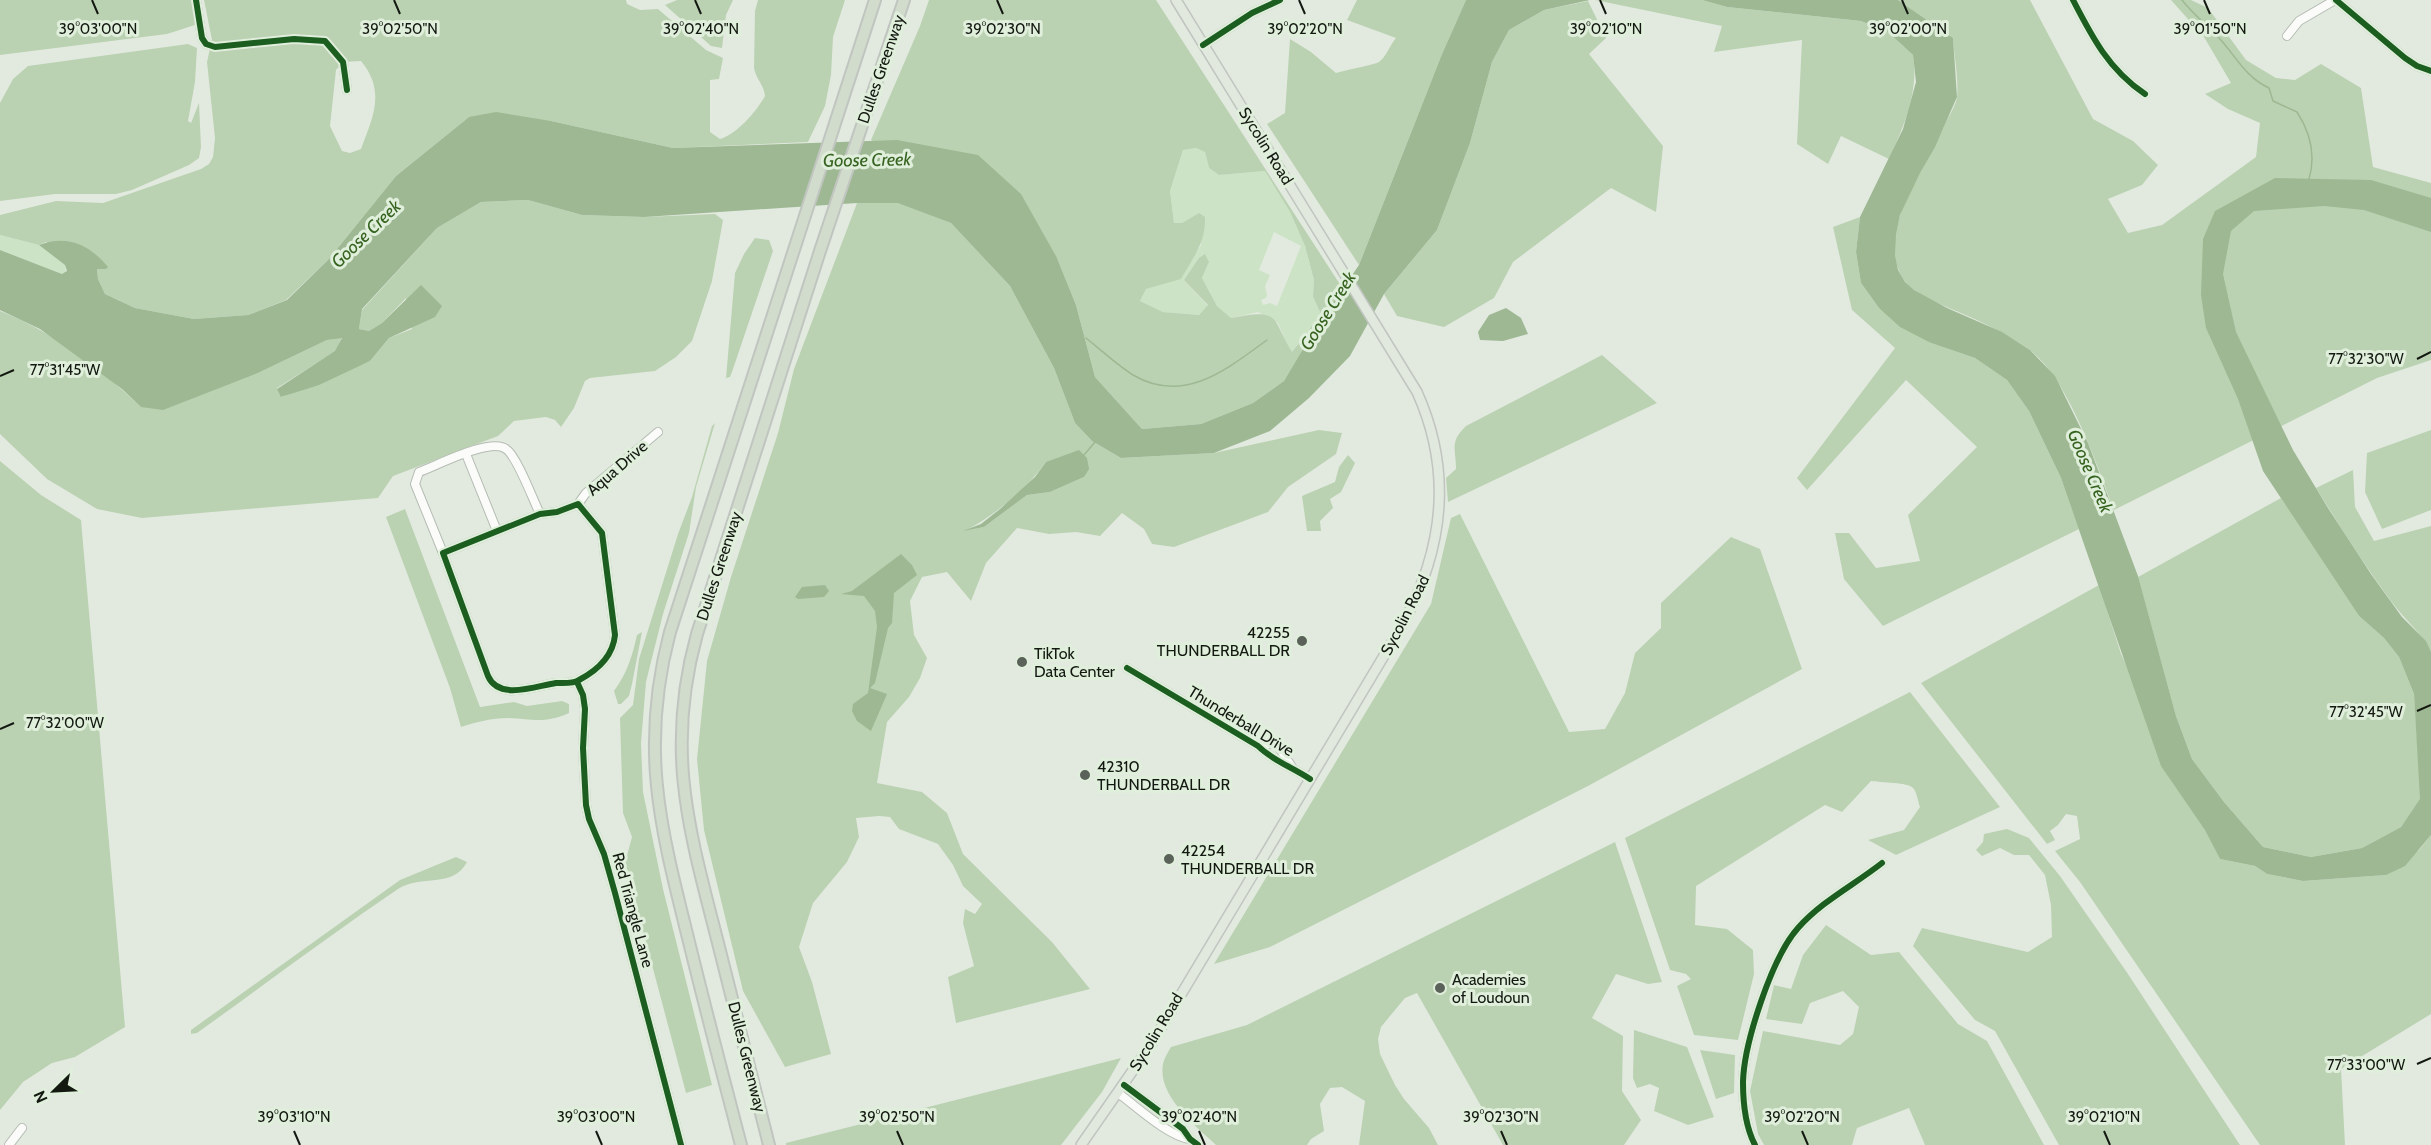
<svg xmlns="http://www.w3.org/2000/svg" width="2431" height="1145" font-family="Cabin,sans-serif">
  <rect width="100%" height="100%" fill="#e2eae0"/>
  <g fill="#cde3c5" fill-rule="evenodd">
    <path d="M1196,148L1205,152L1209,168L1219,175L1265,171L1290,212L1305,246L1314,280L1313,297L1321,314L1291,353L1278,323L1258,312L1231,318L1217,306L1202,278L1209,262L1184,280L1208,306L1199,315L1163,312L1140,301L1146,289L1181,278L1201,245L1199,213L1182,223H1174L1170,191L1183,150ZM1274,232L1301,246L1277,306L1270,303L1263,305L1261,300L1266,298L1267,295L1265,286L1270,275L1259,270Z"/>
    <polygon points="0,235 39,245 65,265 66,273 62,274 0,250"/>
  </g>
  <g fill="#bbd2b2" fill-rule="evenodd">
    <polygon points="0,0 191,0 195,25 167,34 0,55"/>
    <path d="M204,0H626L627,4L640,10L658,9L706,50L723,58L719,79L710,80V132L720,139C737,134 756,112 765,96C764,85 756,79 754,68L755,11L758,0H845L833,37L831,75L825,106L808,142L673,148L551,121L469,117L396,176L329,259L286,300L248,315L194,319L135,308L105,294L98,279L97,269L46,242L39,245L0,235V215L56,201L103,203L201,169L209,164L213,157L215,138L207,62L212,40ZM361,61C386,91 373,117 361,149L350,153L342,151L330,126L336,70L343,62Z"/>
    <polygon points="677,0 733,0 726,15 722,48 711,46 665,5"/>
    <path d="M929,0H1156L1343,289L1284,381L1253,403L1201,424L1142,429L1095,377L1076,305L1057,258L871,140L920,26ZM1196,148L1205,152L1209,168L1219,175L1265,171L1290,212L1305,246L1314,280L1313,297L1321,314L1292,352C1271,317 1281,308 1231,318L1217,306L1202,278L1209,262L1205,254L1199,258L1184,280L1208,305L1199,315L1163,312L1140,301L1146,289L1181,279C1193,258 1206,242 1205,217L1199,213L1182,223H1174L1170,191L1183,150Z"/>
    <path d="M1357,0H1466L1442,54L1359,265L1267,124L1285,113L1290,39L1311,52L1336,73C1345,70 1374,65 1379,62C1386,57 1390,45 1396,38L1347,20Z"/>
    <path d="M1595,0H1702L1727,7L1861,21L1888,32L1913,55C1919,92 1904,126 1889,159L1841,136L1828,164L1797,144L1802,40L1714,52L1722,26Z"/>
    <path d="M1898,0H2030L2093,119L2133,141L2158,165L2142,185L2108,199L2128,233L2162,225L2256,157L2260,123L2228,109L2205,94L2231,83L2204,37L2171,0H2191L2208,8L2246,60L2276,78L2295,80L2321,64L2361,88L2373,167L2431,183V360L2377,378L2114,510C2096,464 2068,376 2027,348C2007,335 1985,323 1963,314C1947,307 1929,300 1914,290C1903,283 1896,268 1895,255C1890,210 1929,162 1946,122C1950,114 1956,105 1957,97C1959,80 1954,55 1953,38Z"/>
    <polygon points="1588,1 1606,38 1589,54 1663,146 1656,212 1611,188 1513,262 1494,298 1444,327 1397,316 1384,294 1437,230 1470,143 1492,62 1509,30 1544,10"/>
    <polygon points="188,44 197,48 195,82 188,121 191,123 199,103 201,147 199,158 189,165 132,190 116,194 55,194 0,201 0,103 13,79 28,66"/>
    <path d="M528,200L582,215L644,217L715,214L723,220L712,281L692,341L676,357L655,371L590,378L585,381L574,408L561,427L555,420L546,417L514,421L498,436L393,476L378,498L142,518L97,509L47,479L0,434V311C52,331 101,369 141,407L258,373L327,340L342,337L336,351L277,388L282,397L370,361L389,338L412,329L406,298L382,323L369,331L359,329L362,310L437,228L481,202Z"/>
    <path d="M898,202L951,223L1010,286L1054,368L1075,423L1092,441L1121,458L1214,453L1319,430L1342,433L1336,454L1288,487L1268,512L1174,547L1152,544L1144,529L1122,513L1100,536L1076,532L1049,534L1017,528L986,563L971,601L947,572L922,577L910,601L914,635L927,658L920,678L909,697L887,722L877,783L922,792L947,813L963,854L1052,942L1090,989L956,1023L948,977L974,966L963,923L965,909L975,914L982,904L963,886L953,865L938,844L899,829L890,817L879,816L856,818L859,837L847,862L813,903L799,947L812,982L831,1054L785,1067L743,991L704,830L697,759L707,661L731,577L778,433L794,369L857,203ZM1046,462L1084,477L1050,492L1027,495L984,527L967,530C997,513 1026,490 1046,462Z"/>
    <polygon points="1860,217 1856,252 1861,283 1879,308 1931,343 1975,358 2007,380 2029,411 2061,478 2079,529 1883,626 1844,579 1835,533 1849,533 1876,568 1920,561 1908,515 1977,447 1906,380 1807,490 1797,478 1895,348 1852,310 1833,227"/>
    <polygon points="755,238 769,240 773,251 733,369 730,377 726,378 735,273 744,254"/>
    <path d="M1602,355L1657,403L1448,502L1446,478L1456,469C1456,449 1449,442 1466,426Z"/>
    <polygon points="715,423 696,487 689,533 663,614 646,682 641,743 643,792 663,889 712,1085 686,1093 625,863 632,837 623,813 620,718 633,705 639,659 678,534 692,497 712,426"/>
    <polygon points="2431,430 2431,510 2382,529 2365,492 2367,453"/>
    <polygon points="1348,455 1355,463 1341,492 1330,499 1333,508 1320,521 1321,531 1307,531 1302,496 1335,482 1339,467"/>
    <polygon points="0,461 41,495 81,520 125,1027 75,1057 52,1063 23,1082 0,1110"/>
    <path d="M2353,470L2355,507L2374,541L2431,526V652C2422,633 2404,619 2391,601C2364,565 2340,526 2316,488Z"/>
    <polygon points="2281,498 2359,616 2384,638 2399,657 2414,694 2421,799 2401,827 2362,848 2311,857 2263,847 2224,802 2192,759 2176,716 2138,577"/>
    <path d="M405,509L480,707L514,702L527,706L562,701L569,704V713C544,724 533,719 508,718C492,718 476,722 461,727L450,688L386,517Z"/>
    <polygon points="1460,514 1569,732 1605,729 1625,693 1635,653 1661,628 1661,603 1731,537 1760,549 1802,669 1588,786 1270,947 1214,964 1431,604 1451,518"/>
    <polygon points="2099,585 2121,654 2220,859 2255,866 2267,874 2303,881 2386,875 2419,850 2431,835 2431,1014 2341,1069 2345,1145 2260,1145 2080,882 2055,851 2080,839 2077,816 2066,814 2058,825 2050,831 2055,840 2047,844 1921,683"/>
    <path d="M642,632L632,684L629,696L621,704H618L614,691C627,673 632,657 637,635Z"/>
    <path d="M1910,692L2000,807L1896,855L1868,840L1904,830L1920,807C1918,802 1917,792 1913,788C1908,782 1881,783 1871,781L1842,812L1825,805L1696,886L1695,925L1727,929L1753,950L1754,974L1738,1040L1694,1035L1677,986L1691,979L1686,974L1670,970L1625,838Z"/>
    <polygon points="2007,829 2029,838 2060,876 2128,974 2240,1145 2059,1145 1995,1031 1975,1020 1913,946 1922,928 2028,952 2052,937 2051,905 2045,875 2029,855 2014,855 2000,848 1982,856 1976,850 1983,842 1984,834"/>
    <path d="M1615,842L1662,982L1648,984L1616,974L1592,1018L1623,1036L1622,1091L1641,1120L1624,1145H1503L1417,993L1405,998L1390,1016L1381,1027L1378,1039L1380,1054L1395,1085L1404,1099L1429,1128L1438,1145H1359L1365,1101L1342,1087L1330,1088L1320,1104L1324,1131L1311,1139L1307,1145H1216C1196,1126 1157,1096 1163,1064C1164,1059 1168,1052 1171,1047L1247,1025Z"/>
    <path d="M456,857L467,862C453,889 421,874 398,889C330,935 264,985 197,1033L191,1034V1030L400,880Z"/>
    <polygon points="1826,925 1871,955 1899,952 1958,1024 1987,1041 2044,1145 1925,1145 1909,1108 1857,1128 1852,1145 1764,1145 1758,1134 1750,1091 1763,1031 1840,1045 1853,1034 1859,1007 1843,991 1810,1003 1802,1024 1766,1019 1774,985 1791,989 1803,955"/>
    <polygon points="1634,1030 1687,1047 1714,1117 1688,1125 1654,1111 1659,1088 1650,1084 1637,1088 1633,1078"/>
    <polygon points="1700,1050 1735,1055 1734,1093 1716,1099"/>
    <polygon points="1121,1058 1102,1092 1061,1145 786,1145 786,1143"/>
  </g>
  <g fill="#9db892">
    <path d="M1466,0H1590L1544,10L1509,30L1492,62L1470,143L1437,230L1384,294L1350,356L1309,398L1270,431L1214,453L1121,458L1092,441L1075,423L1054,368L1010,286L951,223L898,203H857L644,217L582,215L528,200L481,202L437,228L362,309L359,329L369,331L382,323L421,285L442,306L435,317L389,338L370,361L319,385L281,397L277,389L335,351L342,338L327,340L258,373L163,410L141,407L122,389L40,329L0,310V250L62,274L67,271L65,265L39,245C67,234 90,245 108,267L106,269H97L98,279L105,294L135,308L194,319L248,315L287,300L329,259L396,176L469,117L496,112L551,121L673,148L897,140L978,155L1021,194L1057,258L1076,305L1095,377L1142,429L1201,424L1253,403L1284,381L1314,331L1359,265L1442,54Z"/>
    <polygon points="1702,0 1898,0 1953,38 1957,97 1935,147 1920,173 1900,215 1896,234 1895,255 1898,270 1905,282 1914,290 1947,308 2002,332 2030,350 2055,376 2088,443 2138,576 2176,716 2192,759 2224,802 2263,847 2311,857 2362,848 2401,827 2420,799 2414,694 2399,657 2384,638 2359,616 2263,471 2238,399 2206,328 2201,295 2203,239 2215,211 2275,178 2371,180 2431,198 2431,232 2364,210 2324,206 2254,211 2231,231 2223,274 2236,332 2293,450 2328,508 2371,574 2402,617 2426,641 2431,652 2431,835 2405,866 2386,875 2303,881 2267,874 2255,866 2220,859 2205,830 2161,766 2061,478 2029,411 2007,380 1975,358 1931,343 1900,327 1879,308 1861,283 1856,252 1860,217 1903,129 1916,82 1913,55 1888,32 1861,21 1727,7"/>
    <polygon points="1506,308 1521,318 1528,334 1503,341 1480,340 1478,332 1489,315"/>
    <polygon points="1079,450 1087,458 1089,469 1084,477 1050,492 1027,495 984,527 963,531 981,524 1000,509 1035,477 1046,462"/>
    <polygon points="901,554 912,565 917,575 894,593 892,623 888,628 875,683 870,688 887,694 871,731 857,721 852,711 853,704 868,693 877,627 875,611 864,596 841,594 852,591"/>
    <polygon points="825,585 829,591 824,597 798,599 795,597 802,587"/>
  </g>
  <g fill="none" stroke-linecap="round" stroke-linejoin="round">
    <g stroke="#9db892" stroke-width="1.5">
      <path d="M2182,0C2193,14 2207,25 2219,38C2236,56 2245,77 2269,88L2273,101L2297,112C2310,132 2316,155 2309,179"/>
      <path d="M1086,338C1101,350 1117,365 1133,375C1184,405 1227,369 1267,340"/>
      <polyline points="1084,455 1095,442"/>
    </g>
    <g stroke="#b5bcb3" stroke-width="10">
      <g id="minor">
        <polyline points="196,0 202,38 206,44 215,47 294,39 325,41 343,62 347,90"/>
        <path d="M2073,0C2092,37 2109,70 2145,94"/>
        <polyline points="2336,0 2405,58 2417,66 2431,71"/>
        <polyline points="2287,36 2299,21 2335,0"/>
        <polyline points="1203,45 1252,13 1280,0"/>
        <polyline points="466,454 497,531"/>
        <path d="M578,504L602,533L615,635C613,656 598,670 579,680C573,684 564,683 556,683C536,686 499,701 488,676L443,553L540,514L557,512Z"/>
        <polyline points="578,504 586,493 658,432"/>
        <path d="M443,553L415,484L419,472C436,466 491,437 506,449C517,456 533,500 540,514"/>
        <path d="M1127,668L1258,746C1273,761 1292,767 1310,779"/>
        <polyline points="577,682 583,695 585,709 583,748 586,805 589,819 604,854 615,893 681,1145"/>
        <polyline points="1258,746 1276,743 1292,767"/>
        <polyline points="1124,1085 1183,1129 1190,1139 1198,1145"/>
        <path d="M1118,1093C1136,1106 1169,1137 1190,1139"/>
        <polyline points="9,1145 22,1128"/>
        <path d="M1755,1145C1745,1126 1743,1104 1743,1082C1744,1043 1772,957 1798,928C1822,901 1854,885 1882,863"/>
      </g>
    </g>
    <g stroke="#c1c5c0" stroke-width="12">
      <path id="major" d="M1081,1145L1152,1043L1400,629C1443,553 1454,474 1417,392L1176,0"/>
    </g>
    <g stroke="#c1c5c0" stroke-width="14">
      <g id="highway">
        <path d="M741,1145C724,1080 707,1015 691,950C662,833 638,752 670,632L875,0"/>
        <path d="M769,1145C752,1079 736,1013 719,947C690,833 664,752 697,634L820,251L904,0"/>
      </g>
    </g>
    <use href="#minor" stroke="#fbfcfa" stroke-width="8"/>
    <use href="#major" stroke="#e1e8de" stroke-width="9"/>
    <use href="#highway" stroke="#d1dccc" stroke-width="10"/>
    <g stroke="#e0efdb" stroke-width="10">
      <g id="cycleway">
        <polyline points="196,0 202,38 206,44 215,47 294,39 325,41 343,62 347,90"/>
        <path d="M2073,0C2092,37 2109,70 2145,94"/>
        <polyline points="2336,0 2405,58 2417,66 2431,71"/>
        <polyline points="1203,45 1252,13 1280,0"/>
        <path d="M578,504L602,533L615,635C613,656 598,670 579,680C573,684 564,683 556,683C536,686 499,701 488,676L443,553L540,514L557,512Z"/>
        <path d="M1127,668L1258,746C1273,761 1292,767 1310,779"/>
        <polyline points="577,682 583,695 585,709 583,748 586,805 589,819 604,854 615,893 681,1145"/>
        <polyline points="1124,1085 1183,1129 1190,1139 1198,1145"/>
        <path d="M1755,1145C1745,1126 1743,1104 1743,1082C1744,1043 1772,957 1798,928C1822,901 1854,885 1882,863"/>
      </g>
    </g>
    <use href="#cycleway" stroke="#1b5e20" stroke-width="6"/>
  </g>
  <path fill="none" stroke="#131811" stroke-width="2" d="M92,0L98,14M394,0L400,14M695,0L701,14M997,0L1003,14M1299,0L1305,14M1600,0L1606,14M1902,0L1908,14M2204,0L2210,14M2417,359L2431,352M0,376L14,370M2417,711L2431,705M0,729L14,723M2417,1064L2431,1058M294,1131L300,1145M596,1131L602,1145M897,1131L903,1145M1199,1131L1205,1145M1501,1131L1507,1145M1802,1131L1808,1145M2104,1131L2110,1145"/>
  <g fill="#5b6259" stroke="#e0efdb" stroke-width="2">
    <circle cx="1302" cy="641" r="6"/>
    <circle cx="1022" cy="662" r="6"/>
    <circle cx="1085" cy="775" r="6"/>
    <circle cx="1169" cy="859" r="6"/>
    <circle cx="1440" cy="988" r="6"/>
  </g>
  <g text-anchor="middle" dominant-baseline="central" stroke-width="6" stroke-linejoin="round" paint-order="stroke">
    <g font-size="16" fill="#131811" stroke="#e0efdb">
      <text transform="translate(881 69) rotate(-71)">Dulles Greenway</text>
      <text transform="translate(1266 146) rotate(58)">Sycolin Road</text>
      <text transform="translate(617 468) rotate(-41)">Aqua Drive</text>
      <text transform="translate(719 566) rotate(-72)">Dulles Greenway</text>
      <text transform="translate(1405 615) rotate(-63)">Sycolin Road</text>
      <text transform="translate(1241 721) rotate(31)">Thunderball Drive</text>
      <text transform="translate(633 910) rotate(75)">Red Triangle Lane</text>
      <text transform="translate(1156 1032) rotate(-59)">Sycolin Road</text>
      <text transform="translate(747 1057) rotate(76)">Dulles Greenway</text>
    </g>
    <g font-size="16" fill="#131811" stroke="#e0efdb" text-anchor="start">
      <text x="1290" y="632" text-anchor="end">42255<tspan x="1290" dy="18">THUNDERBALL DR</tspan></text>
      <text x="1034" y="653">TikTok<tspan x="1034" dy="18">Data Center</tspan></text>
      <text x="1097" y="766">42310<tspan x="1097" dy="18">THUNDERBALL DR</tspan></text>
      <text x="1181" y="850">42254<tspan x="1181" dy="18">THUNDERBALL DR</tspan></text>
      <text x="1452" y="979">Academies<tspan x="1452" dy="18">of Loudoun</tspan></text>
    </g>
    <g font-size="18" font-style="italic" fill="#366320" stroke="#e0efdb">
      <text transform="translate(867 160) rotate(-1)">Goose Creek</text>
      <text transform="translate(366 234) rotate(-44)">Goose Creek</text>
      <text transform="translate(1328 311) rotate(-58)">Goose Creek</text>
      <text transform="translate(2090 471) rotate(67)">Goose Creek</text>
    </g>
  </g>
  <g font-size="15" text-anchor="middle" fill="#131811" stroke="#e0efdb" stroke-width="6" stroke-linejoin="round" paint-order="stroke">
    <text x="98" y="34">39°03'00"N</text>
    <text x="400" y="34">39°02'50"N</text>
    <text x="701" y="34">39°02'40"N</text>
    <text x="1003" y="34">39°02'30"N</text>
    <text x="1305" y="34">39°02'20"N</text>
    <text x="1606" y="34">39°02'10"N</text>
    <text x="1908" y="34">39°02'00"N</text>
    <text x="2210" y="34">39°01'50"N</text>
    <text x="2366" y="364">77°32'30"W</text>
    <text x="65" y="375">77°31'45"W</text>
    <text x="2366" y="717">77°32'45"W</text>
    <text x="65" y="728">77°32'00"W</text>
    <text x="2366" y="1070">77°33'00"W</text>
    <text x="294" y="1122">39°03'10"N</text>
    <text x="596" y="1122">39°03'00"N</text>
    <text x="897" y="1122">39°02'50"N</text>
    <text x="1199" y="1122">39°02'40"N</text>
    <text x="1501" y="1122">39°02'30"N</text>
    <text x="1802" y="1122">39°02'20"N</text>
    <text x="2104" y="1122">39°02'10"N</text>
  </g>
  <g transform="translate(54 1091) rotate(246)" stroke="#e0efdb" stroke-width="4.5" paint-order="stroke">
  <path d="M0-4.5L10 22L0 15L-10 22Z" fill="#131811"/>
  <text y="-9" font-size="16" font-weight="bold" text-anchor="middle" fill="#131811">N</text>
  </g>
</svg>
